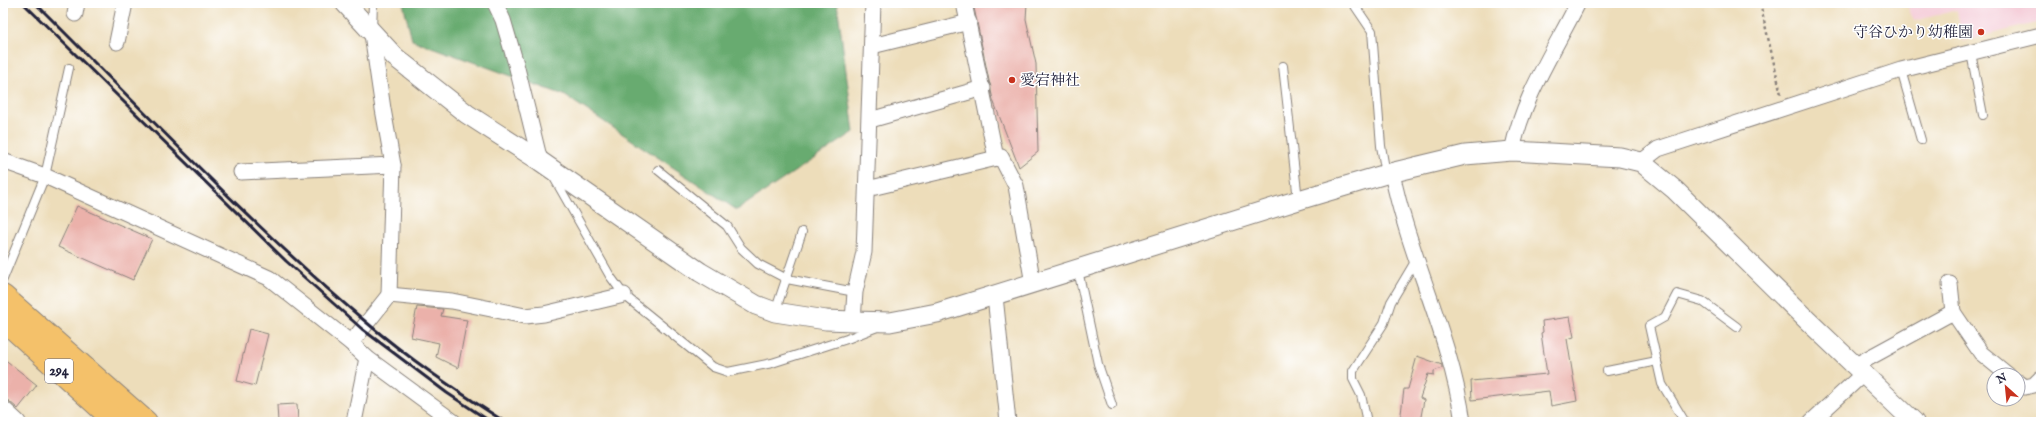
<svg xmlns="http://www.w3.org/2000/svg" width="2044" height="425" font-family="'IM FELL English','Noto Serif JP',serif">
  <rect width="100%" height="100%" fill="#fff"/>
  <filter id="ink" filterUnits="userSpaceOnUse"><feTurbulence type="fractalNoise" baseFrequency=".025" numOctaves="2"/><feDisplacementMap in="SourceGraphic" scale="8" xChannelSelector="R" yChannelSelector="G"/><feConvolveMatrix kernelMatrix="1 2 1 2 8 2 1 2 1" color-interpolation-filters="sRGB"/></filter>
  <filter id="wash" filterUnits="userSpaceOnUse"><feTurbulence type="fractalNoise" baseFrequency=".012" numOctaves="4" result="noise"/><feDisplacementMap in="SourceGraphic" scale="16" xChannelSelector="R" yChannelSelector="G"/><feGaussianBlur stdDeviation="0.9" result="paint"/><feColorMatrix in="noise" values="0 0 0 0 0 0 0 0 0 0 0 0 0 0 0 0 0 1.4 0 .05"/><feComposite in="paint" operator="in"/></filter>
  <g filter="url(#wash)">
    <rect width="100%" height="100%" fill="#edddba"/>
    <polygon fill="#f5cfda" points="1906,3 2041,3 2041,22 1962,41 1957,10 1914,21"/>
    <polygon fill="#68ab6f" stroke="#456655" points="403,3 837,3 854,132 737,210 564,95 412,40"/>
    <g id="blocks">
      <g fill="#ebb1aa">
        <polygon points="973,3 1027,3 1026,19 1036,64 1038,152 1019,167 993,100"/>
        <polygon points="77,206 152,239 133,280 58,247"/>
        <polygon points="417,307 443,309 441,316 467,320 458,368 436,357 439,343 411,337"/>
        <polygon points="1570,317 1574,337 1567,339 1577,401 1551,406 1549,391 1472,400 1471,381 1547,374 1541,333 1543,332 1542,321"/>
        <polygon points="249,329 268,334 255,386 237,381"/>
        <polygon points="1417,356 1442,365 1442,368 1434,371 1434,375 1428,374 1420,398 1424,400 1420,422 1400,422 1404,389 1408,389"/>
        <polygon points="3,358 37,385 18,409 9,401 3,399"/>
        <polygon points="297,404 298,422 278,422 277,405"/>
      </g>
    </g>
  </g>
  <g filter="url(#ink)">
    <use href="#blocks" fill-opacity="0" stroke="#88807a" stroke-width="1"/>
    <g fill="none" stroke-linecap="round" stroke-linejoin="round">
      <g stroke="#88807a" stroke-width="10">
        <g id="service">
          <polyline points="1353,3 1372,31 1381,146 1386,174"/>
          <polyline points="372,30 373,3"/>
          <polyline points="1971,53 1983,115"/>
          <polyline points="1283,66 1298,200"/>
          <polyline points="1901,70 1921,140"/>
          <polyline points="658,170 727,226 741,248 758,264 787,279 855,292"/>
          <polyline points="553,176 610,276 624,295 713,367 728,372 772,363 847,339 877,327"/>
          <polyline points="1078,270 1098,364 1112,405"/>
          <polyline points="3,279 45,176 69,68"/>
          <polyline points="775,312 802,232"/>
          <polyline points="1607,371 1657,361"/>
          <polyline points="1367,422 1361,395 1353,379 1353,371 1384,323 1391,302 1416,260"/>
          <polyline points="1685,422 1662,384 1649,326 1665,317 1677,294 1702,301 1737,327"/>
        </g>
      </g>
      <g stroke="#88807a" stroke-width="17">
        <g id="minor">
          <polyline points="495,3 503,20 516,64 540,161"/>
          <polyline points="964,3 996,158"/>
          <polyline points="75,14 77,3"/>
          <polyline points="372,34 383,109 393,165 389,295"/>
          <polyline points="117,42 125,3"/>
          <polyline points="872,46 969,22"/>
          <polyline points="870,120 983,88"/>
          <path d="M1512,151C1523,97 1554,51 1578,3"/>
          <polyline points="3,161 45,176 269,278 351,343 367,358 454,422"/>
          <polyline points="1641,162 1658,149 1901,70 2041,35"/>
          <polyline points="241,172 393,165"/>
          <path d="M1392,173C1409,257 1451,336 1463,422"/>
          <polyline points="867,189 1001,157 1016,186 1033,284"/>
          <polyline points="995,296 1008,422"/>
          <polyline points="1953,312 1981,353 2008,375"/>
          <polyline points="853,321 855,292 864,252 873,3"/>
          <polyline points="351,343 389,295 452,301 525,316 544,314 624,295"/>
          <polyline points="1854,366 1953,312 1950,284"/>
          <polyline points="2018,382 2025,387 2034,385 2041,378"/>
          <polyline points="3,408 18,422"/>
          <polyline points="354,422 367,358"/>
          <polyline points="1811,422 1863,374"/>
        </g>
      </g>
      <g stroke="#88807a" stroke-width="21">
        <polyline id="tertiary" points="345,3 395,57 467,114 540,161 700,272 756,305 775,312 826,320 853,321 890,322 937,313 1302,199 1386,174 1465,155 1512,151 1620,157 1641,162 1675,190 1807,320 1914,422"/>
      </g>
      <g stroke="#88807a" stroke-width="24">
        <g id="trunk">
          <polyline points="3,296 146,422"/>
          <polyline points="3,319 116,422"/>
        </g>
      </g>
      <polyline stroke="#88807a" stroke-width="2.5" stroke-dasharray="3 3" stroke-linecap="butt" points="1760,3 1781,94"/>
      <use href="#service" stroke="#fff" stroke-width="8"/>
      <use href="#minor" stroke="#fff" stroke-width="15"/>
      <use href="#tertiary" stroke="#fff" stroke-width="19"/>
      <use href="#trunk" stroke="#f4c16a" stroke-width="22"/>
      <g stroke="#22223b" stroke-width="3">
        <polyline points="23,3 286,261 362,329 447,393 491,422"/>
        <path d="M35,3C144,111 249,223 366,322C409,359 457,391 505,422"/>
      </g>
    </g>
  </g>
  <g fill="#c8321e" stroke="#fff" stroke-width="1.5">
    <circle cx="1981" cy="32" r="4"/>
    <circle cx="1012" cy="80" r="4"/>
  </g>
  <g text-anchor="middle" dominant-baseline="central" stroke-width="3" stroke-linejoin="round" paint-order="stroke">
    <rect fill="#fff" stroke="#646476" stroke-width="1" x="45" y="359" width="28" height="24" rx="3"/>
    <g font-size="14" font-weight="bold" fill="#22223b">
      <text x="59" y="371">294</text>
    </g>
    <g font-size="15" fill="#22223b" stroke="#fff" text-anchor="end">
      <text x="1973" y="32">守谷ひかり幼稚園</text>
      <text x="1020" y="80" text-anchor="start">愛宕神社</text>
    </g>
  </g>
  <rect width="2044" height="425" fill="none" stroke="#fff" stroke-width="16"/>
  <g transform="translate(2006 387) rotate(333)"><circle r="19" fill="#ffffff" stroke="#a7a7b1"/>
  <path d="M0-3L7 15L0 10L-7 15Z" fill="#c8321e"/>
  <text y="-6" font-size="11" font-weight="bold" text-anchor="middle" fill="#22223b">N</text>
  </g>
</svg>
